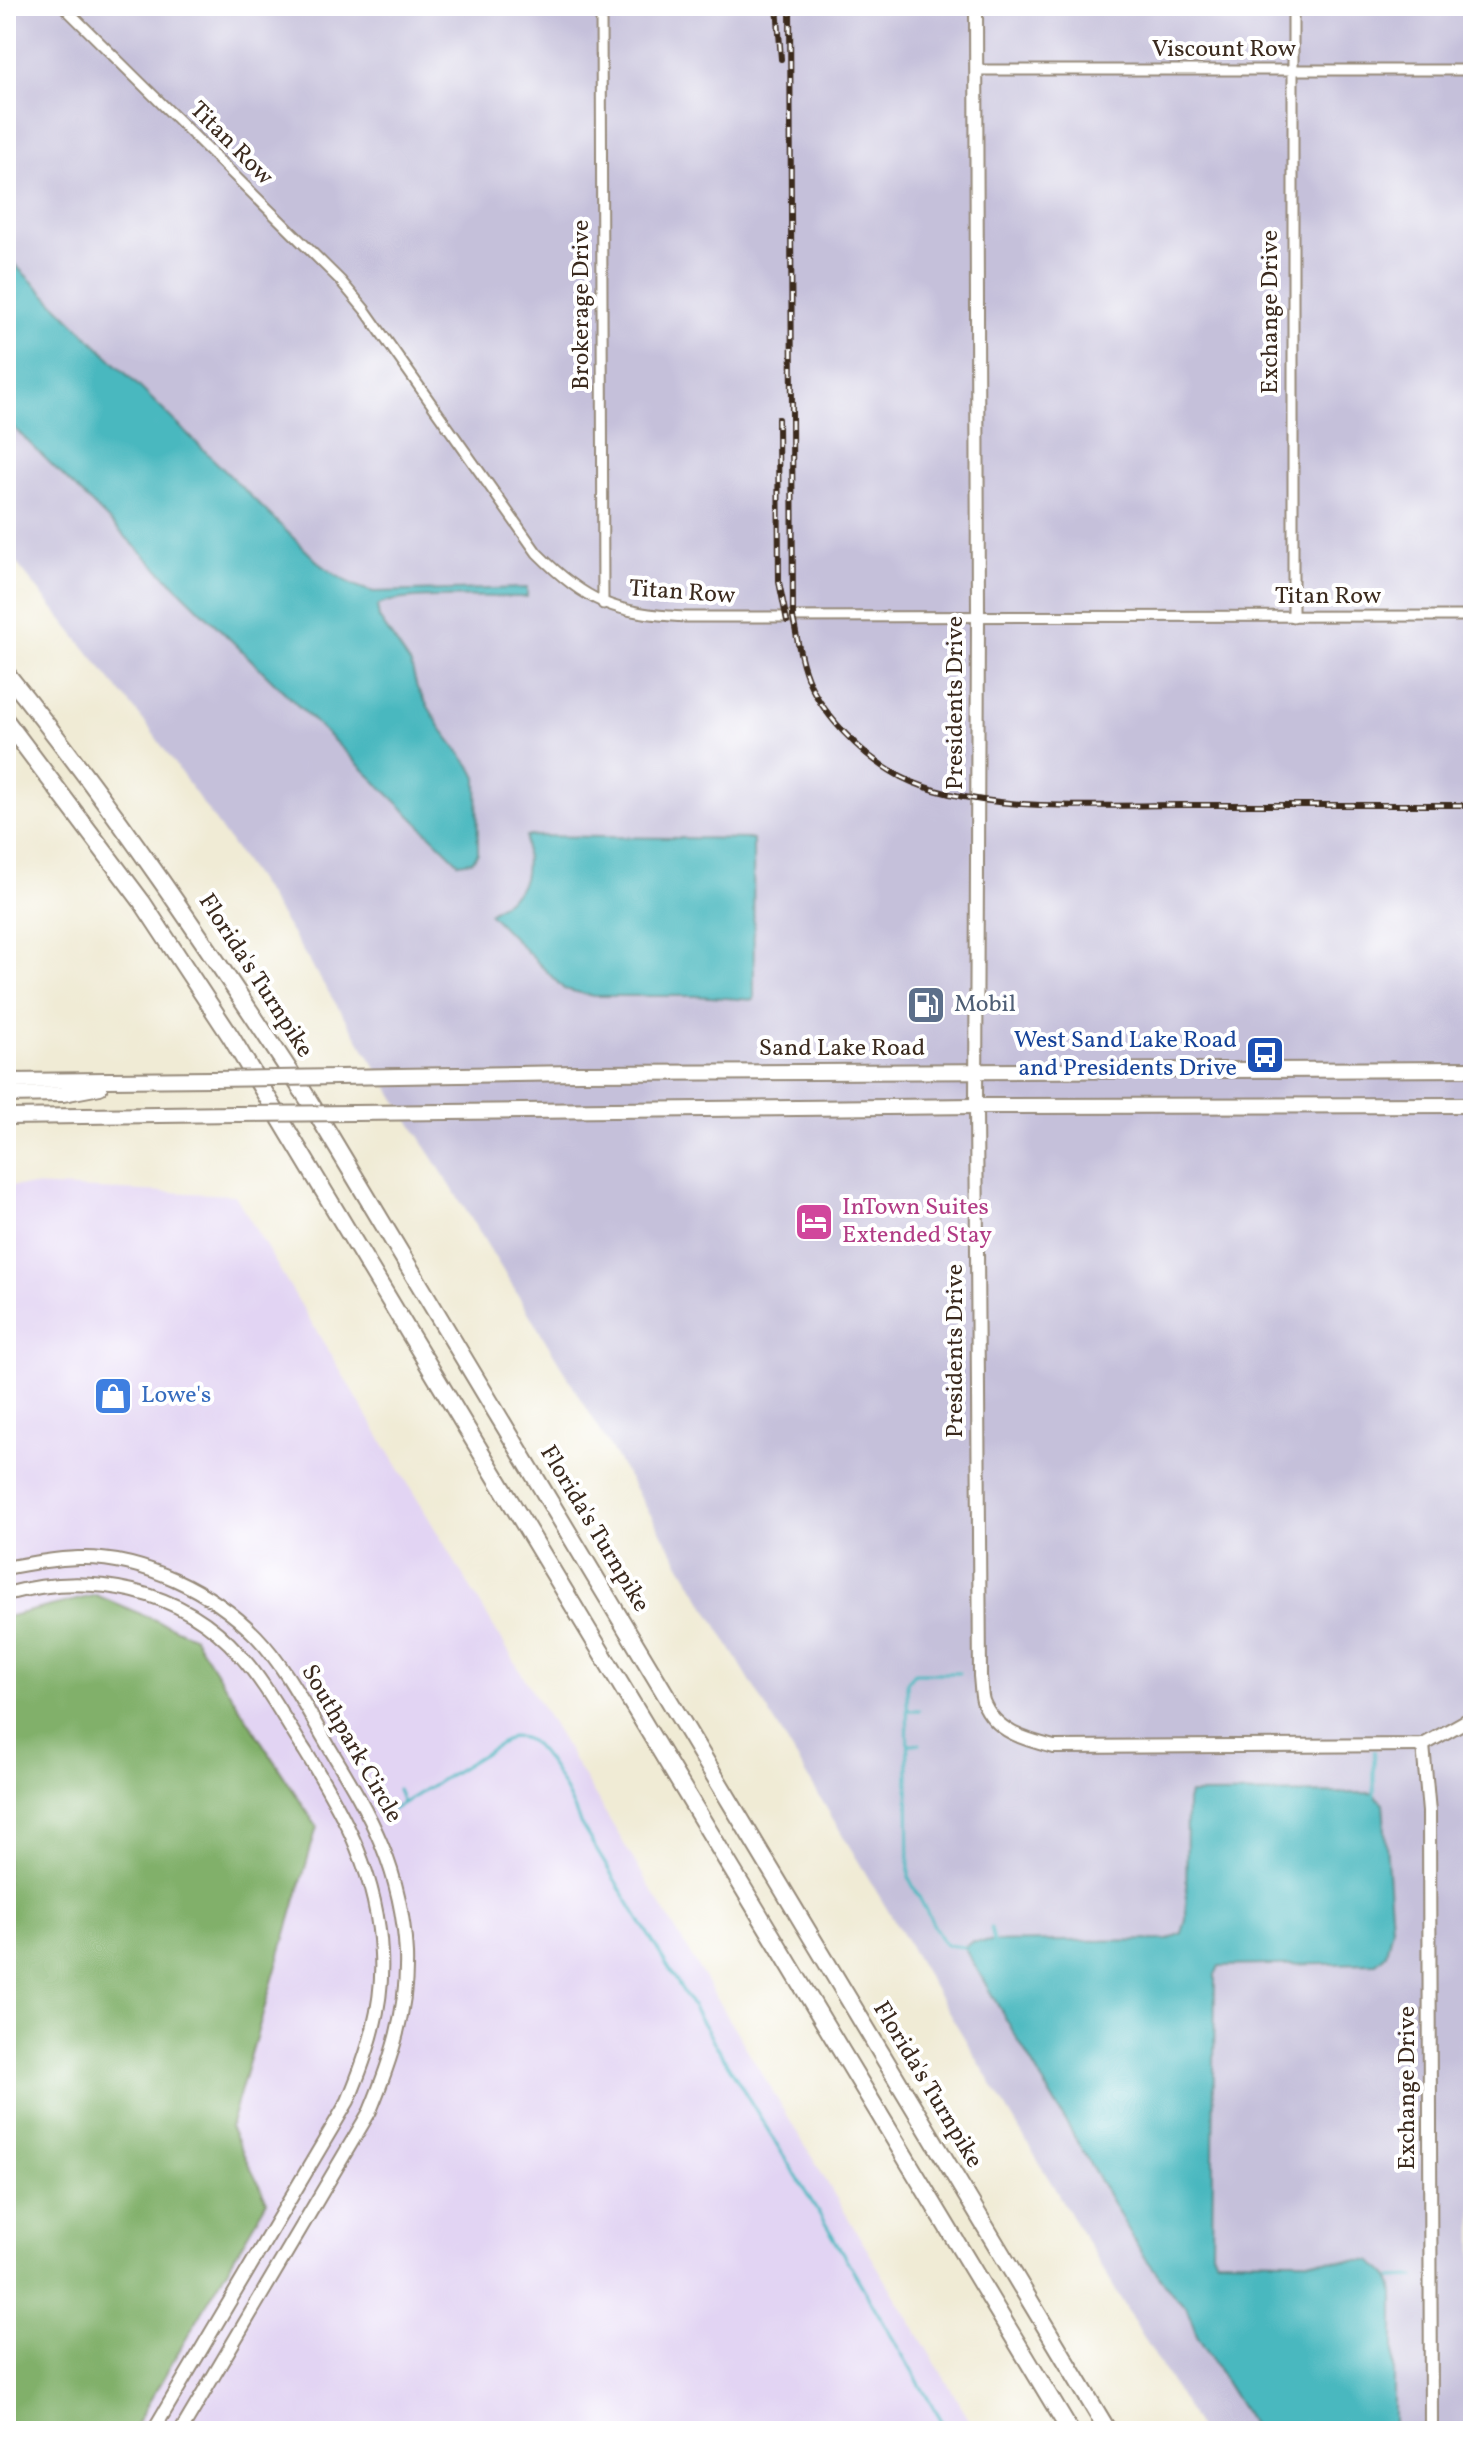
<svg xmlns="http://www.w3.org/2000/svg" width="1479" height="2437" font-family="Vollkorn,serif">
  <rect width="100%" height="100%" fill="#fff"/>
  <filter id="ink" filterUnits="userSpaceOnUse"><feTurbulence type="fractalNoise" baseFrequency=".0125" numOctaves="2"/><feDisplacementMap in="SourceGraphic" scale="16" xChannelSelector="R" yChannelSelector="G"/><feConvolveMatrix kernelMatrix="1 2 1 2 8 2 1 2 1" color-interpolation-filters="sRGB"/></filter>
  <filter id="wash" filterUnits="userSpaceOnUse"><feTurbulence type="fractalNoise" baseFrequency=".006" numOctaves="4" result="noise"/><feDisplacementMap in="SourceGraphic" scale="32" xChannelSelector="R" yChannelSelector="G"/><feGaussianBlur stdDeviation="1.8" result="paint"/><feColorMatrix in="noise" values="0 0 0 0 0 0 0 0 0 0 0 0 0 0 0 0 0 1.4 0 .05"/><feComposite in="paint" operator="in"/></filter>
  <g filter="url(#wash)">
    <rect width="100%" height="100%" fill="#f0ebd5"/>
    <polygon fill="#e2d4f3" points="6,1185 235,1195 976,2431 6,2431"/>
    <polygon fill="#c5c0da" points="6,6 1473,6 1473,2431 1200,2431 580,1397 472,1220 266,893 147,725 6,550"/>
    <polygon fill="#81b06a" stroke="#5e6d44" stroke-width="2" points="96,1595 193,1636 317,1827 230,2127 267,2201 132,2431 6,2431 6,1617"/>
    <g fill="#49b8bf" stroke="#42716e" stroke-width="2">
      <path d="M6,256L321,565C338,577 353,587 374,592L527,588V597C497,598 398,592 377,606L379,618L411,665L417,688L441,728L473,770L477,778L478,853L472,861L459,863L6,420Z"/>
      <path d="M526,836L753,839L754,1000L695,996H593L564,989L489,913C531,884 525,885 526,836Z"/>
      <path d="M1372,1793L1383,1803L1392,1927L1386,1954L1376,1963L1219,1966L1215,1975L1212,2252L1216,2259L1370,2261C1385,2271 1391,2275 1394,2293V2431H1256L1197,2336L1186,2306L1175,2297L1142,2253L964,1947L973,1942L1168,1940L1182,1933L1186,1920L1187,1801L1189,1794Z"/>
    </g>
    <g fill="none" stroke-linecap="round" stroke-linejoin="round">
      <g stroke="#49b8bf" stroke-width="3">
        <polyline points="959,1673 915,1673 907,1682 909,1878 942,1941 946,1945 964,1947"/>
        <polyline points="908,1710 919,1710"/>
        <polyline points="908,1744 920,1744"/>
        <polyline points="1374,1751 1374,1795"/>
        <polyline points="398,1789 403,1803"/>
        <path d="M392,1810L511,1737C520,1737 528,1738 534,1745C552,1763 571,1799 580,1823L831,2233L947,2431"/>
        <polyline points="991,1928 994,1942"/>
        <polyline points="1392,2278 1415,2277"/>
      </g>
    </g>
  </g>
  <g filter="url(#ink)">
    <g fill="none" stroke-linecap="round" stroke-linejoin="round">
      <g stroke="#968a7a" stroke-width="13">
        <g id="street">
          <path d="M63,6L340,280L365,310L537,553C587,603 615,613 685,617L1473,616"/>
          <polyline points="601,6 603,604"/>
          <polyline points="1293,6 1293,617"/>
          <polyline points="976,70 1473,70"/>
        </g>
      </g>
      <g stroke="#968a7a" stroke-width="16">
        <g id="secondary">
          <path d="M976,6L978,617L976,1106L980,1676C981,1684 981,1694 983,1701C995,1732 1026,1740 1054,1747L1423,1745L1473,1717"/>
          <path d="M6,1568C30,1563 53,1559 78,1558C142,1556 212,1591 256,1636C286,1667 307,1710 329,1747C371,1816 402,1870 406,1954C408,2010 391,2060 370,2111L181,2431"/>
          <path d="M6,1594C89,1571 182,1588 240,1655C266,1684 284,1719 305,1751C345,1815 378,1877 381,1954C384,2006 368,2053 348,2101L153,2431"/>
          <polyline points="1423,1745 1429,1812 1431,2431"/>
        </g>
      </g>
      <g stroke="#968a7a" stroke-width="18">
        <g id="primary">
          <polyline points="338,1077 578,1073 1473,1069"/>
          <polyline points="6,1081 212,1079"/>
          <polyline points="6,1095 63,1094 100,1087"/>
          <polyline points="354,1113 976,1106 1473,1105"/>
          <polyline points="6,1117 237,1114"/>
        </g>
      </g>
      <g stroke="#968a7a" stroke-width="20">
        <g id="highway">
          <path d="M6,673C116,809 212,953 308,1099L1108,2431"/>
          <polyline points="6,721 142,902 231,1037 1070,2431"/>
        </g>
      </g>
      <use href="#street" stroke="#fff" stroke-width="9"/>
      <use href="#secondary" stroke="#fff" stroke-width="12"/>
      <use href="#primary" stroke="#fff" stroke-width="14"/>
      <use href="#highway" stroke="#fff" stroke-width="16"/>
      <g stroke="#3b2a1e" stroke-width="6">
        <g id="rail">
          <polyline points="777,6 781,59"/>
          <path d="M790,6L793,618C797,636 799,654 805,671C818,712 863,757 901,777C973,814 1101,805 1182,805C1279,805 1376,805 1473,805"/>
          <polyline points="778,419 779,582 787,621"/>
        </g>
      </g>
      <use href="#rail" stroke="#fff" stroke-width="3" stroke-dasharray="9" stroke-linecap="butt"/>
      <g stroke="#968a7a" stroke-width="18" stroke-linecap="butt">
        <g id="primary-bridge">
          <polyline points="212,1079 338,1077"/>
          <polyline points="237,1114 354,1113"/>
        </g>
      </g>
      <use href="#primary-bridge" stroke="#fff" stroke-width="14"/>
    </g>
  </g>
  <defs>
    <g id="fuel-square" transform="scale(2)"><rect x="-9" y="-9" width="18" height="18" rx="4" fill="#5c6f8a" stroke="#fff"/><path d="M-5.5-6h7V0h2V4h1.3V-2.5L3-4.5l.8-.8L6-3V5H2.5V1h-1V6h-7ZM-4.2-4.7v3.2H.2V-4.7Z" fill="#fff"/></g>
    <g id="bus-square" transform="scale(2)"><rect x="-9" y="-9" width="18" height="18" rx="4" fill="#1a4fb4" stroke="#fff"/><path d="M-5-6H5V4H4V6H2V4H-2V6H-4V4H-5ZM-3.5-4V0h7V-4ZM-3.5 1.2v1.5H-2V1.2ZM2 1.2v1.5H3.5V1.2Z" fill="#fff"/></g>
    <g id="hotel-square" transform="scale(2)"><rect x="-9" y="-9" width="18" height="18" rx="4" fill="#d1479c" stroke="#fff"/><path d="M-6-4.5h1.5V1H6V5H4.5V3h-9V5H-6ZM-4 0a1.8 1.8 0 1 1 3.6 0ZM.5 0V-2.5h3Q6-2.5 6 0Z" fill="#fff"/></g>
    <g id="shop-square" transform="scale(2)"><rect x="-9" y="-9" width="18" height="18" rx="4" fill="#3f7fe0" stroke="#fff"/><path d="M-5-2.5h2.3a2.7 3.5 0 0 1 5.4 0H5L5.5 6h-11ZM-1.5-2.5h3a1.5 2.3 0 0 0-3 0Z" fill="#fff"/></g>
  </defs>
  <g fill-rule="evenodd">
    <use href="#fuel-square" x="926" y="1005"/>
    <use href="#bus-square" x="1265" y="1055"/>
    <use href="#hotel-square" x="814" y="1222"/>
    <use href="#shop-square" x="113" y="1396"/>
  </g>
  <g text-anchor="middle" dominant-baseline="central" stroke-width="8" stroke-linejoin="round" paint-order="stroke">
    <g font-size="24" fill="#3b2a1e" stroke="#fff">
      <text x="1224" y="50">Viscount Row</text>
      <text transform="translate(231 144) rotate(45)">Titan Row</text>
      <text transform="translate(582 305) rotate(-90)">Brokerage Drive</text>
      <text transform="translate(1271 312) rotate(-90)">Exchange Drive</text>
      <text transform="translate(682 593) rotate(4)">Titan Row</text>
      <text x="1328" y="597">Titan Row</text>
      <text transform="translate(956 703) rotate(-90)">Presidents Drive</text>
      <text transform="translate(255 976) rotate(57)">Florida's Turnpike</text>
      <text x="842" y="1049">Sand Lake Road</text>
      <text transform="translate(956 1351) rotate(-90)">Presidents Drive</text>
      <text transform="translate(594 1529) rotate(59)">Florida's Turnpike</text>
      <text transform="translate(351 1744) rotate(60)">Southpark Circle</text>
      <text transform="translate(927 2085) rotate(59)">Florida's Turnpike</text>
      <text transform="translate(1408 2088) rotate(-90)">Exchange Drive</text>
    </g>
    <g font-size="24" fill="#4e5e75" stroke="#fff" text-anchor="start">
      <text x="954" y="1005">Mobil</text>
    </g>
    <g font-size="24" fill="#164399" stroke="#fff" text-anchor="end">
      <text x="1237" y="1041">West Sand Lake Road<tspan x="1237" dy="28">and Presidents Drive</tspan></text>
    </g>
    <g font-size="24" fill="#b23c85" stroke="#fff" text-anchor="start">
      <text x="842" y="1208">InTown Suites<tspan x="842" dy="28">Extended Stay</tspan></text>
    </g>
    <g font-size="24" fill="#366cbe" stroke="#fff" text-anchor="start">
      <text x="141" y="1396">Lowe's</text>
    </g>
  </g>
  <rect width="1479" height="2437" fill="none" stroke="#fff" stroke-width="32"/>
</svg>
